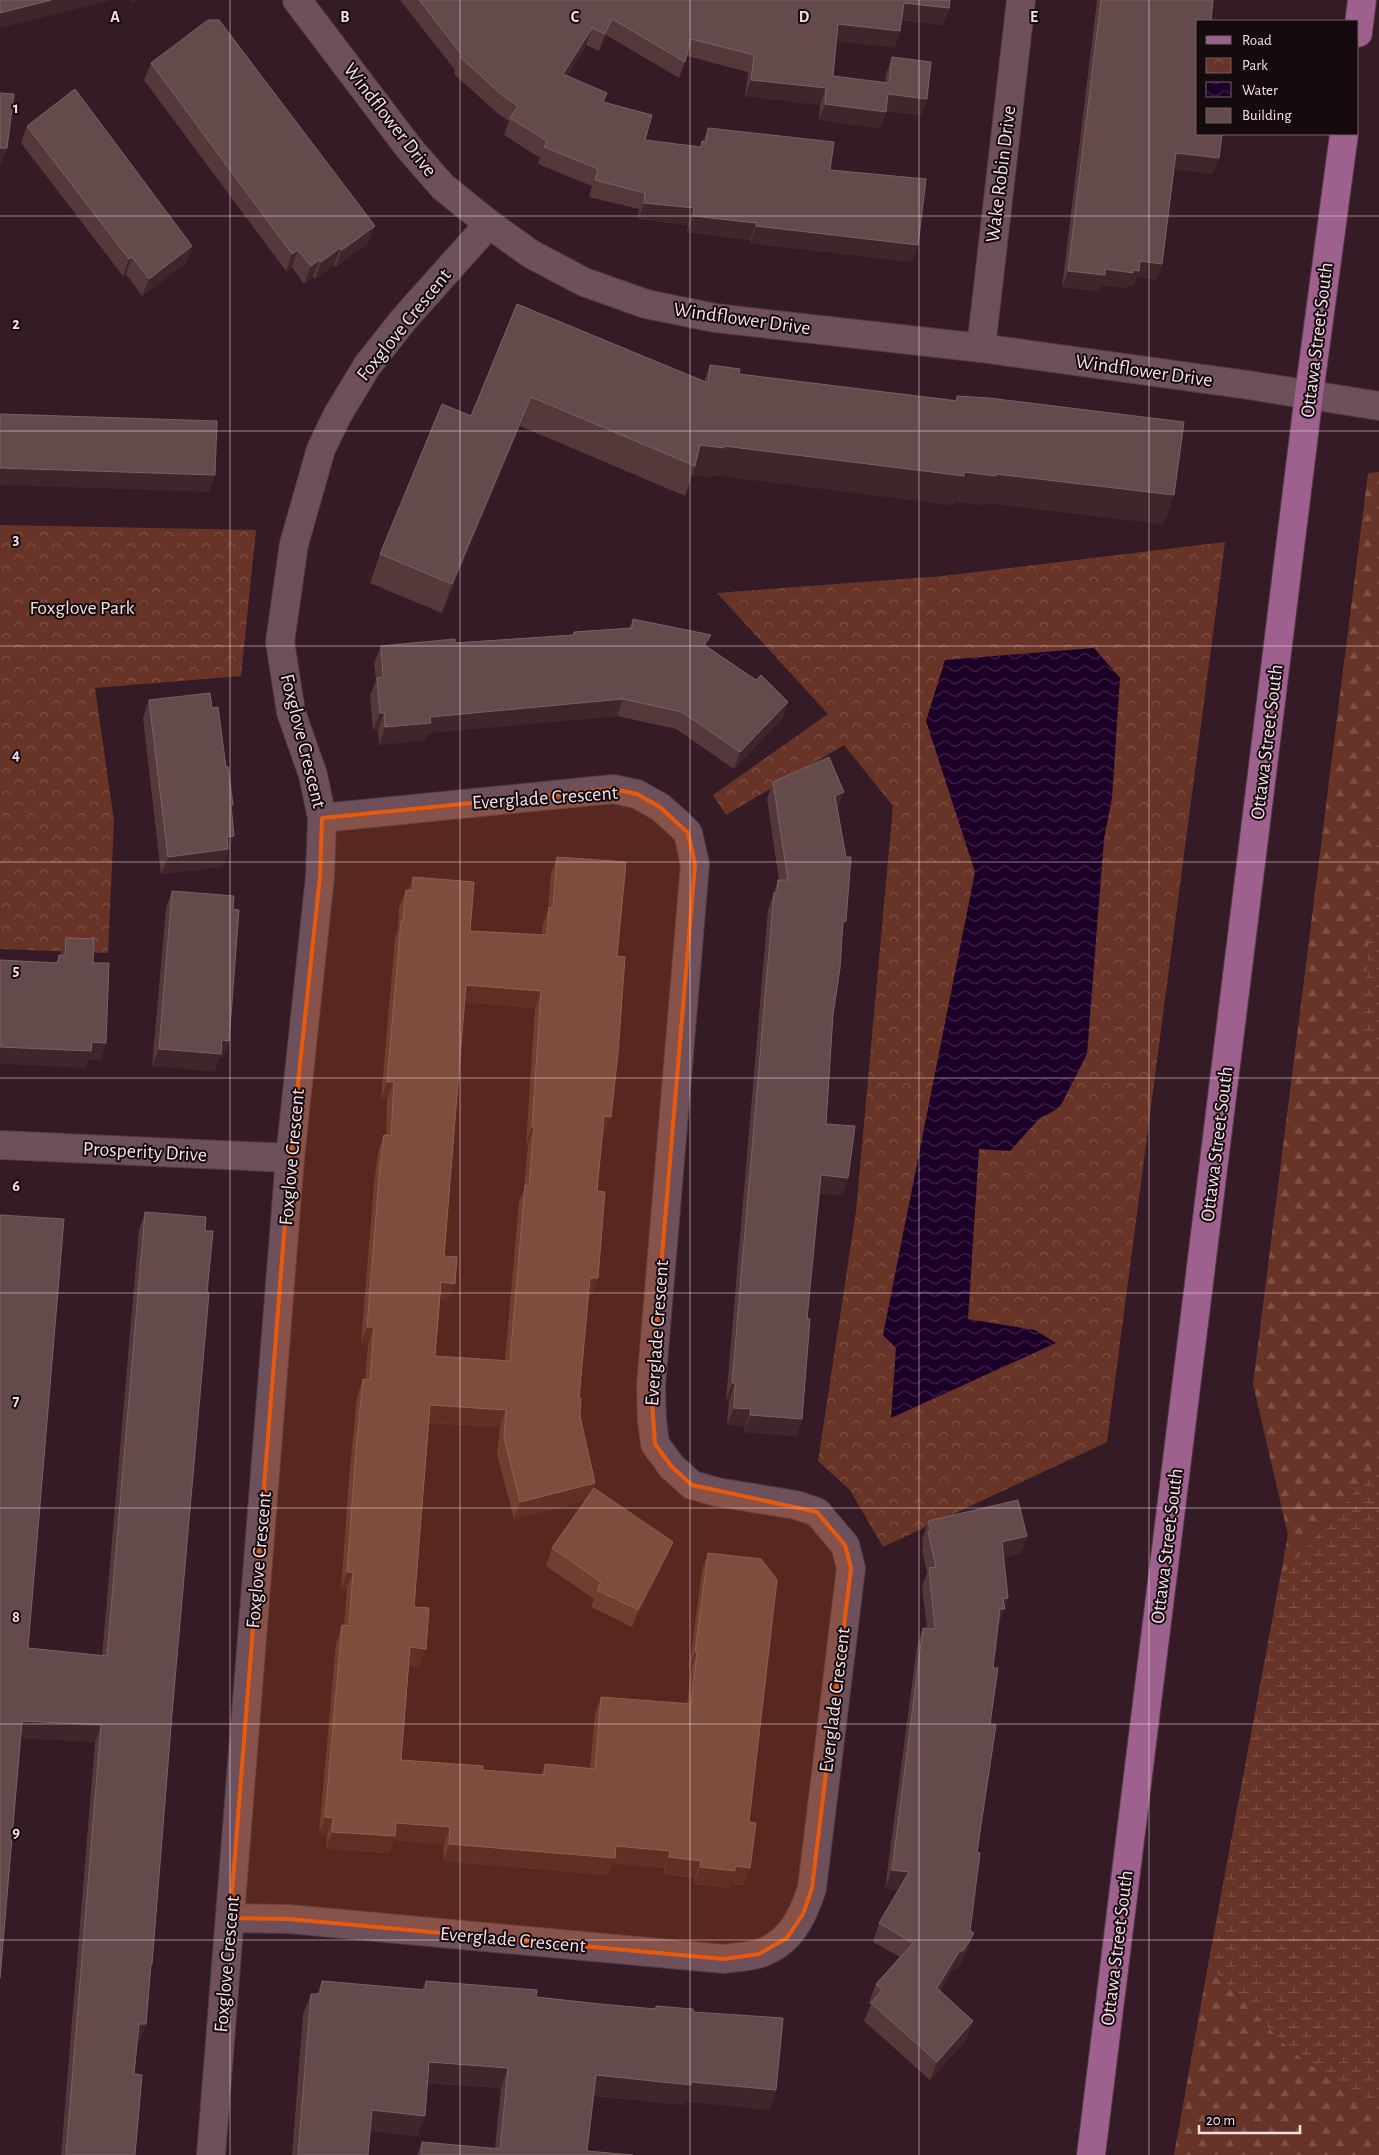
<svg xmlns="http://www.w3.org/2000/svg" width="1379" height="2155" font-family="'Alegreya Sans',sans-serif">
  <defs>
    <pattern id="forest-firs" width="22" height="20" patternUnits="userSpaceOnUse" patternTransform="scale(1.25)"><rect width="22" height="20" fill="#683427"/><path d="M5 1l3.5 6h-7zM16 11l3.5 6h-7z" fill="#7e5146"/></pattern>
    <pattern id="wetland-marsh" width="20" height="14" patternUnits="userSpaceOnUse" patternTransform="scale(1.25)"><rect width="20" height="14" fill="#683427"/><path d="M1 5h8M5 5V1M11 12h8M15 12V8" fill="none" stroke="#7e5146"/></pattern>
    <pattern id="park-crowns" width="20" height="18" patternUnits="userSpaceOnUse" patternTransform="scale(1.25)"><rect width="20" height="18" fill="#683427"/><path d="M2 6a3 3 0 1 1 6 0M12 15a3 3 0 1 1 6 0" fill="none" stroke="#7e5146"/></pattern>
    <pattern id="water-waves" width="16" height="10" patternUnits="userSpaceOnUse" patternTransform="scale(1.25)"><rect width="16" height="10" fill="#1c0028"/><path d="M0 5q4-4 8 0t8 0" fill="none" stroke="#3d2547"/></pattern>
  </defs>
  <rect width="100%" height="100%" fill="#351b26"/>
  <g fill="url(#forest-firs)">
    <polygon points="1379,472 1379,1463 1280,1578 1288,1535 1253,1384 1368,473"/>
    <polygon points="1208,1965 1290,2050 1355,2096 1379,2100 1379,2155 1174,2155"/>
  </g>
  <g fill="url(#wetland-marsh)">
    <polygon points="1379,811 1379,1042 1361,1038"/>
    <polygon points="1379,1463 1379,2100 1355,2096 1290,2050 1208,1965 1280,1578"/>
  </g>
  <g fill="url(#park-crowns)">
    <polygon points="0,525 256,530 241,676 95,688 114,821 108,953 0,949"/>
    <polygon points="1225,542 1107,1442 883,1547 850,1490 818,1461 856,1211 893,806 844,745 726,815 713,795 828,714 717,593 943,576"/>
  </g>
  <polygon fill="url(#water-waves)" points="1094,648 1120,678 1112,798 1104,839 1087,1054 1060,1107 1038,1120 1010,1151 979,1149 968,1319 1035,1330 1056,1343 891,1418 896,1348 883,1335 975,872 926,721 945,660"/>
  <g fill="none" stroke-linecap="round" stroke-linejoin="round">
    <g stroke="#503a43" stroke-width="30">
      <g id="minor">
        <polyline points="297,0 409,148 443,187 489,224 531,254 584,282 646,304 715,318 981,348 1248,385 1379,406"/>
        <polyline points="981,348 1021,0"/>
        <polyline points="0,1145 290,1158"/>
        <path d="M230,1918L289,1919L724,1959C735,1957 748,1957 758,1954C790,1944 803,1917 812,1888L851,1568L845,1545L817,1512L796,1505L717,1492L692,1485L672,1467L655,1444L652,1420L651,1386L695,864L688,833L677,822L660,807L637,794L613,789L322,818"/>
        <polyline points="211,2155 290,1158 320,876 322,818 313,775 291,712 280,642 294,544 321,449 338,414 367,366 404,319 489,224"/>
      </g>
    </g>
    <g stroke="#503a43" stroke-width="30">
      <g id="major">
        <polyline points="1358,33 1362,0"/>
        <polyline points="1091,2155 1309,394 1344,134"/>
      </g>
    </g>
    <use href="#minor" stroke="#6e505b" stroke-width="28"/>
    <use href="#major" stroke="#9e608c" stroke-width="28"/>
  </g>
  <g fill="#54383a" fill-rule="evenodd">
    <polygon points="400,0 950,0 949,8 943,25 901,20 900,31 894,47 836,41 833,76 885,83 886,74 892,57 927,99 921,115 886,111 880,128 819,120 820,105 745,96 748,72 687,56 679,78 606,35 599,51 586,45 567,76 603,102 645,140 700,147 702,141 703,141 708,128 830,170 912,262 750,243 750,240 687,232 688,225 638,219 639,209 589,197 592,186 538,164 540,158 504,135 509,121 497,113 454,74 455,70"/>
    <polygon points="1097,0 1213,0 1198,21 1213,174 1174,169 1162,264 1156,280 1136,277 1133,286 1128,286 1127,288 1101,285 1099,291 1062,287"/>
    <polygon points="151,63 368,243 336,267 334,265 315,279 313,277 304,284 292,267 286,271 144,80"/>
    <polygon points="27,126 192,246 186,263 142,296 126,274 123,276 21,143"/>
    <polygon points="517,304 704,381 710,365 739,374 955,400 957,396 1164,524 986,503 985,505 954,501 953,505 714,475 713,477 692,475 685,496 520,426 442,613 370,583 380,554 471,416"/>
    <polygon points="633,619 707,646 788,702 782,719 734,769 676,729 617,716 427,733 425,740 379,745 378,730 373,731 370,695 376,680 374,663 381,646 455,643 572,635 574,632 629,628"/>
    <polygon points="149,700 212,708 226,767 233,805 231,809 234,836 222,867 161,874 143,718"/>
    <polygon points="773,782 838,809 846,921 842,932 833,1015 826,1124 848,1178 842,1195 819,1193 807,1319 802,1419 796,1436 744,1432 745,1426 727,1425 729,1401 726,1400 768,910 778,880 779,880 767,799"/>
    <path d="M557,857L617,956L605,1134H603L597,1191L592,1295H589L579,1398L580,1416L595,1483L593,1490L673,1542L666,1559L632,1627L591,1607L594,1599L546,1566L552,1548L585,1501L514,1519L497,1454L500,1427L429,1423L414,1607L420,1666L409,1665L401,1760L483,1770L541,1775L545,1764L590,1768L595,1714L601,1697L687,1704L691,1669H689L702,1570L708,1553L749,1822L744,1885L730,1884L729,1888L694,1884L695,1878L663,1874L664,1868L613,1863L608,1875L443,1861L444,1845L394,1840L389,1853L326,1849L327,1835L319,1834L336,1643L342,1625L344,1626L347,1589H341L350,1466L357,1397L363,1379L365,1380L368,1345L361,1344L374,1183L378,1152L384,1135H386L387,1099H381L395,938L398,929L399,907L406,890H408L413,877L470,931L542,935L543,924L548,910L551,874ZM464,1002L535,1008L526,1144H528L524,1189L519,1202L505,1360L435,1356L440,1300L448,1301L444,1256Z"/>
    <polygon points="172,891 233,909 229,1041 223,1058 219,1058 214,1071 152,1066 166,908"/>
    <polygon points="66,938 93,963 106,1043 100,1060 88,1059 85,1068 56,963 59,955 60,955"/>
    <polygon points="145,1212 172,1714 146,2024 140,2041 137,2041 134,2074 135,2155 61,2155 95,1742 20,1738 28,1648 102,1656 139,1229"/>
    <polygon points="928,1521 1027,1536 1020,1554 1004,1558 1004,1608 998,1627 993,1668 990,1724 970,1931 974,1933 967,1951 958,1968 952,1970 940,1991 967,2039 930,2080 864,2021 871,2004 869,2003 876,1984 900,1957 873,1942 879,1923 898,1890 885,1889 917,1646 923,1628 927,1628 922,1587 927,1573 922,1550 923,1546 922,1540"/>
    <polygon points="322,1981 422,1989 426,1981 536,1997 600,2004 655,2009 656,2006 693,2012 776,2090 769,2110 685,2101 684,2105 594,2096 587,2151 633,2155 417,2155 422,2142 495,2148 501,2088 428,2083 418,2136 370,2131 368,2155 292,2155 303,2014 311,1994 317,1994"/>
  </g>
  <g fill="#40252a">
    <polygon points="51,0 112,0 0,28 0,13"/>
    <polygon points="131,0 141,0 130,3"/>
    <polygon points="904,3 949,8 943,25 897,19"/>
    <polygon points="612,19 606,35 599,51 605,34"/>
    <polygon points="838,24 900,31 894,47 832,41"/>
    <polygon points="592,28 586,45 557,91 563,74"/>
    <polygon points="751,80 826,88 820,105 745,96"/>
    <polygon points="888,94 927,99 921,115 882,110"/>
    <polygon points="825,104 886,112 880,128 819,120"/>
    <polygon points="0,148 7,148 1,166 0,165"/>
    <polygon points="1176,153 1219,158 1213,174 1170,169"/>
    <polygon points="644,203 694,208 688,225 638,219"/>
    <polygon points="693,216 756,223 750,240 687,232"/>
    <polygon points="375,226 368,243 336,267 342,250"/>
    <polygon points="756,226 918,245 912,262 750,243"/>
    <polygon points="192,246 186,263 142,296 149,279"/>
    <polygon points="340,248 334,265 315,279 321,262"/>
    <polygon points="298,250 292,267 286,271 292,254"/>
    <polygon points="132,257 126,274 123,276 129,259"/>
    <polygon points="319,260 313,277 304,284 311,266"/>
    <polygon points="1140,261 1162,264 1156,280 1136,277 1133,286 1128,286 1127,288 1101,285 1099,291 1062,287 1068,271 1105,269 1133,270"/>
    <polygon points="531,397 520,426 442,613 452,584"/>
    <polygon points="700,445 724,446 964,472 996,474 1174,495 1164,524 986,503 985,505 954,501 953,505 714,475 713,477 692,475 695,466"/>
    <polygon points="0,468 215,475 209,492 0,485"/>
    <polygon points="711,635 705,652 704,645"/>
    <polygon points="623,699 617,716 427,733 425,740 379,745 385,727 430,717"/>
    <polygon points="788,702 782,719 734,769 740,752"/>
    <polygon points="380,713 384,713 378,730 373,731"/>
    <polygon points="844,792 838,809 829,813 835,796"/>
    <polygon points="234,836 222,867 161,874 168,857 227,837"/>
    <polygon points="843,921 846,921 840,938"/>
    <polygon points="466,985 541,991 535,1008 460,1002"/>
    <polygon points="222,1040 229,1041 223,1058 219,1058 214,1071 152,1066 159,1049"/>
    <polygon points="92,1042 106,1043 100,1060 88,1059 85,1068 0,1064 0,1047"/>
    <polygon points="387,1082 394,1082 387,1099 381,1099"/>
    <polygon points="604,1116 611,1117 605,1134 598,1134"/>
    <polygon points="532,1127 534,1127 528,1144 526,1144"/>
    <polygon points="821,1175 848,1178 842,1195 815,1193"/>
    <polygon points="590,1278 598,1278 592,1295 584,1295"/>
    <polygon points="441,1282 455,1284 448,1301 435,1299"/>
    <polygon points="367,1327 374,1327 368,1345 361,1344"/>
    <polygon points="732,1383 735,1383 729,1401 726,1400"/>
    <polygon points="430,1405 506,1410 500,1427 424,1422"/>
    <polygon points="734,1408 751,1409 745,1426 727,1425"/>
    <polygon points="750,1415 802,1419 796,1436 744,1432"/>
    <polygon points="595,1483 589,1500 514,1519 520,1502"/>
    <polygon points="1027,1536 1020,1554 995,1560 1002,1542"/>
    <polygon points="673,1542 666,1559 632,1627 638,1610"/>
    <polygon points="347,1572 353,1572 347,1589 341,1589"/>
    <polygon points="1008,1598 998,1627 993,1628 1003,1599"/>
    <polygon points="410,1647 426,1649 420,1666 404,1664"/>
    <polygon points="695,1652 697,1652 691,1669 689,1669"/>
    <polygon points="22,1721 101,1725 95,1742 16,1738"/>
    <polygon points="325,1817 333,1818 327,1835 319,1834"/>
    <polygon points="396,1823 450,1827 444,1845 394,1840 389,1853 326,1849 332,1832"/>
    <polygon points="449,1844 616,1846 670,1851 664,1868 613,1863 608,1875 443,1861"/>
    <polygon points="669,1857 701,1861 695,1878 663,1874"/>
    <polygon points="735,1866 750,1868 744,1885 730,1884 729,1888 694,1884 700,1867"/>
    <polygon points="892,1870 909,1872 902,1891 885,1889"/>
    <polygon points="974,1933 967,1951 958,1968 952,1970 930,2006 937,1988 959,1952"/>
    <polygon points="973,2021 967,2039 930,2080 937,2062"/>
    <polygon points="139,2024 146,2024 140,2041 133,2041"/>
    <polygon points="429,2062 508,2068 501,2088 422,2082"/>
    <polygon points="596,2075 691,2082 776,2090 769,2110 685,2101 684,2105 589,2095"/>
    <polygon points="372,2110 425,2116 418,2136 365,2130"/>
  </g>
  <g fill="#654a4c" stroke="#7b6164" fill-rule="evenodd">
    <polygon points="0,0 51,0 0,13"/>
    <polygon points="419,0 950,0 949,8 904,3 900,31 838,24 833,76 889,83 892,57 931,62 927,99 888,94 886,112 825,104 826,88 751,80 754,55 691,39 685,62 612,19 605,34 592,28 563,74 607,93 603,102 652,115 645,140 701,147 702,141 706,142 708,128 834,142 830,170 926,179 918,245 756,226 756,223 693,216 694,208 644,203 645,193 595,180 598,169 544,147 547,141 510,118 518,106 503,96 460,57 462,55"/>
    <polygon points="1101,0 1213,0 1211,21 1198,21 1198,134 1222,134 1219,158 1176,153 1162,264 1140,261 1139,271 1133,270 1133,273 1105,269 1105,275 1068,271"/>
    <polygon points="208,20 219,20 375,226 342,250 340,248 321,262 319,260 311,266 298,250 292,254 151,63"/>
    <polygon points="75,89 192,246 149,279 132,257 129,259 27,126"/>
    <polygon points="0,93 14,94 7,148 0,148"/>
    <polygon points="517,304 708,383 710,365 740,369 739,374 957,401 957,396 989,398 1184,422 1174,495 996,474 996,476 964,472 964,476 724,446 724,448 700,445 695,466 531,397 452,584 380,554 442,404 471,416"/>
    <polygon points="0,414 217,421 215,475 0,468"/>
    <polygon points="633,619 711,635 704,645 756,680 761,675 788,702 740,752 682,712 623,699 430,717 431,723 385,727 384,713 380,713 377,678 383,677 381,646 455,639 455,643 574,635 574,632 632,628"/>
    <polygon points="210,693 212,708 218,707 226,767 228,767 233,805 231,805 234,836 227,837 228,849 168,857 149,700"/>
    <polygon points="829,757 844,792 835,796 846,857 851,857 846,921 843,921 840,968 833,1015 826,1124 855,1126 848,1178 821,1175 807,1319 810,1319 802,1419 750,1415 751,1409 734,1408 735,1383 732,1383 774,893 777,893 778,880 788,880 773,782"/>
    <path d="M557,857L626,862L617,956L625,957L618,1053L611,1117L604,1116L597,1191L605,1192L598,1278H590L579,1398H581L580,1416L595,1483L520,1502L504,1437L506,1410L430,1405L414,1607L429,1608L426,1649L410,1647L401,1760L483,1766V1770L544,1775L545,1764L595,1769L601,1697L691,1704L697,1652H695L708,1553L761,1559L777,1580L749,1822L756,1823L750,1868L735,1866V1871L700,1867L701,1861L669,1857L670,1851L616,1846L615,1858L449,1844L450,1827L396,1823L395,1836L332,1832L333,1818L325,1817L342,1625L349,1626L353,1572H347L356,1449L363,1379L370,1380L374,1327H367L380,1166L384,1135L391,1136L394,1082H387L401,921H403L406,890L413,891V877L474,882L470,931L547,935L549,907L553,908ZM466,985L541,991L532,1127H534L529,1186L525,1185L510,1361L435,1356L441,1282L455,1284L457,1257L444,1256Z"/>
    <polygon points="172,891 234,896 233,909 239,910 229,1041 222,1040 221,1054 159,1049"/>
    <polygon points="66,938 94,939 93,963 109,963 106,1043 92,1042 91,1051 0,1047 0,960 58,963 59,955 65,956"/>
    <polygon points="145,1212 206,1217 205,1231 213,1231 207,1293 209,1293 172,1714 152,1964 151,1964 146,2024 139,2024 134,2074 142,2075 135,2155 66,2155 101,1725 22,1721 0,1978 0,1215 64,1219 28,1648 107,1656"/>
    <polygon points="594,1488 673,1542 638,1610 597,1590 601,1582 552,1548"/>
    <polygon points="1018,1500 1027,1536 1002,1542 1008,1598 1003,1599 1005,1609 1000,1609 993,1668 998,1668 990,1724 996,1725 977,1852 980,1853 970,1931 974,1933 964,1950 959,1952 937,1988 973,2021 937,2062 871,2003 882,1990 876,1984 913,1943 879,1923 909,1872 892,1870 923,1628 935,1629 929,1568 936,1567 928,1532 931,1531 928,1521"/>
    <polygon points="322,1981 425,1990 426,1981 537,1990 536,1997 600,2004 656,2009 656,2006 693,2009 693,2012 783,2018 776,2090 691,2082 691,2085 596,2075 587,2151 633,2155 421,2155 422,2142 500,2149 508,2068 429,2062 425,2116 372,2110 368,2155 298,2155 311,1994 320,1994"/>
  </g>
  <path fill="#e8590c" fill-opacity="0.2" stroke="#e8590c" stroke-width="4" stroke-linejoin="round" d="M613,789L637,794L660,807L688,833L695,864L651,1386L655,1444L672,1467L692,1485L817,1512L845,1545L851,1568L812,1888L803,1914L787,1938L759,1954L724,1959L289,1919L230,1918L290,1158L320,876L322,818Z"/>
  <path fill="none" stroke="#f3e0e6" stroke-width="1" stroke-opacity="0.55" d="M230,0V2155M460,0V2155M690,0V2155M919,0V2155M1149,0V2155M0,216H1379M0,431H1379M0,646H1379M0,862H1379M0,1078H1379M0,1293H1379M0,1508H1379M0,1724H1379M0,1940H1379"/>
  <g text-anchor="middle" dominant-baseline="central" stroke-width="4" stroke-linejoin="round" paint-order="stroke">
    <g font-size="20" fill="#f3e0e6" stroke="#150a0e">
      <text transform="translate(390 120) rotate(52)">Windflower Drive</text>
      <text transform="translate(1001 174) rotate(-83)">Wake Robin Drive</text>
      <text transform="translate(742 319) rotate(8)">Windflower Drive</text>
      <text transform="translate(404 325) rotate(-51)">Foxglove Crescent</text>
      <text transform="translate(1317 340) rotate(-83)">Ottawa Street South</text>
      <text transform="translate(1144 371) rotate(8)">Windflower Drive</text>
      <text transform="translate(303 741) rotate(76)">Foxglove Crescent</text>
      <text transform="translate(1267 742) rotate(-83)">Ottawa Street South</text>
      <text transform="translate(545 798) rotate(-4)">Everglade Crescent</text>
      <text transform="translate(1217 1144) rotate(-83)">Ottawa Street South</text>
      <text transform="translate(145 1152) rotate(3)">Prosperity Drive</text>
      <text transform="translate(292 1157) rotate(-85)">Foxglove Crescent</text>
      <text transform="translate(657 1333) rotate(-86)">Everglade Crescent</text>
      <text transform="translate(1167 1546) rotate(-83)">Ottawa Street South</text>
      <text transform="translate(259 1560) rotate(-85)">Foxglove Crescent</text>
      <text transform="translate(835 1700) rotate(-83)">Everglade Crescent</text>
      <text transform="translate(513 1940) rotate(5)">Everglade Crescent</text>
      <text transform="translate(1117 1948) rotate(-83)">Ottawa Street South</text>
      <text transform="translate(227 1964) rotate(-85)">Foxglove Crescent</text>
    </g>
    <g font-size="20" fill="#f3dfd9" stroke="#150a0e">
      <text x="82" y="608">Foxglove Park</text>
    </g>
  </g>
  <g font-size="16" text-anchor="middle" font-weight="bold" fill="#f3e0e6" stroke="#150a0e" stroke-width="4" stroke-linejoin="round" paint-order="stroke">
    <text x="115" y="22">A</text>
    <text x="345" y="22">B</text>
    <text x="575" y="22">C</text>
    <text x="804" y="22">D</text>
    <text x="1034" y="22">E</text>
    <text x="16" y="113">1</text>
    <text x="16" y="329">2</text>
    <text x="16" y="544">3</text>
    <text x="16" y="760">4</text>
    <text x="16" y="975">5</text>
    <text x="16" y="1191">6</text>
    <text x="16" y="1406">7</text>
    <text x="16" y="1622">8</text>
    <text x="16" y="1837">9</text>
  </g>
  <rect x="1196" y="20" width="162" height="115" fill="#150a0e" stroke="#6e6064"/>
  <rect x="1206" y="36" width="25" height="8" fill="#9e608c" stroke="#6e6064"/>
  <text x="1242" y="45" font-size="15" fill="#f3e0e6">Road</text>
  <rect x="1206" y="58" width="25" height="15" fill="url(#park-crowns)" stroke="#6e6064"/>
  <text x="1242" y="70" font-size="15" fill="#f3e0e6">Park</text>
  <rect x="1206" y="82" width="25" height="15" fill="url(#water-waves)" stroke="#6e6064"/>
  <text x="1242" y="95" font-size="15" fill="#f3e0e6">Water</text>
  <rect x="1206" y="108" width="25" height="15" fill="#654a4c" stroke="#6e6064"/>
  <text x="1242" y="120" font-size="15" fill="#f3e0e6">Building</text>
  <path d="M1199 2125v8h101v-8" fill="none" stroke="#f3e0e6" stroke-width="2.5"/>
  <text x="1206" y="2125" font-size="15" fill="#f3e0e6" stroke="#150a0e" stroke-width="4" paint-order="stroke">20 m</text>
</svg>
